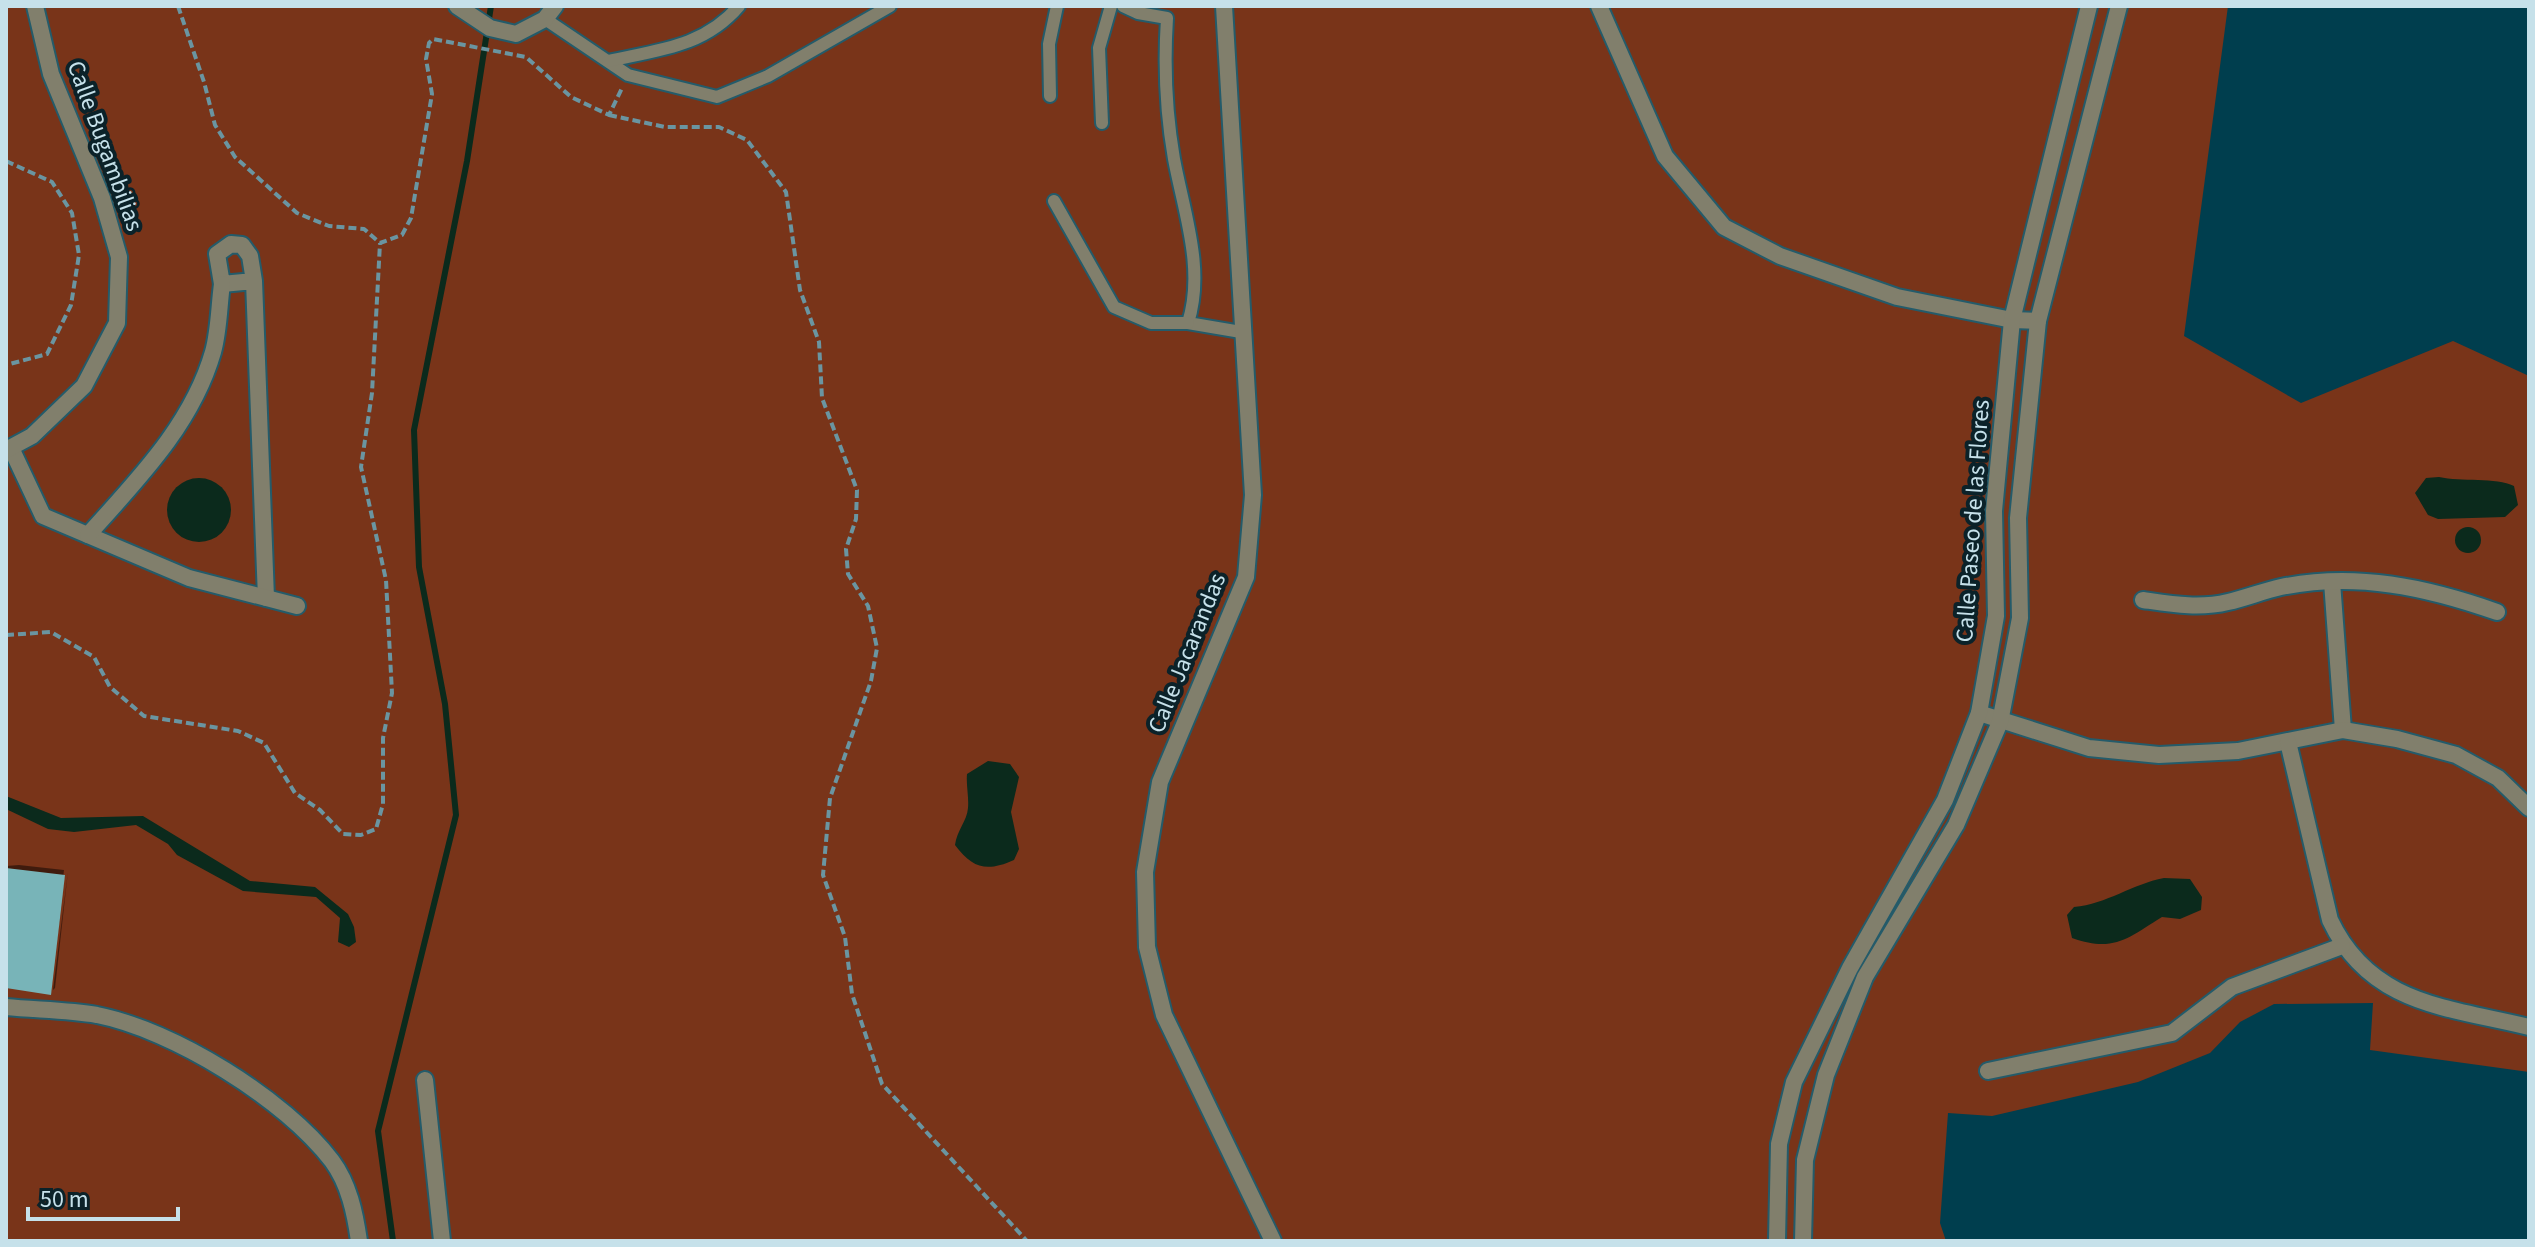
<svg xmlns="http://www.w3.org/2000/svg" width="2535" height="1247" font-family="'Source Sans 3',sans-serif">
  <rect width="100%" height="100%" fill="#003e4e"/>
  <polygon fill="#793419" points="6,6 2228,6 2184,336 2301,403 2453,341 2529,376 2529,1072 2370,1050 2373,1003 2274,1004 2240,1022 2210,1053 2138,1082 1992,1116 1948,1113 1940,1223 1946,1241 6,1241"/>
  <g fill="#0b2a1c">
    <path d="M2439,477C2461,482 2496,477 2514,486L2518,505L2505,517L2438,519L2428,515L2415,493L2426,478Z"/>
    <circle cx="199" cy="510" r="32"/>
    <circle cx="2468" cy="540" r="13"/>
    <path d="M988,761L1010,764L1019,777L1011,812L1019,849L1014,860C987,872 973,869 955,845C957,830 967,821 968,808C969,797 966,785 967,774Z"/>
    <polygon points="6,796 61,818 143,816 250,881 315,887 348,914 354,927 356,942 349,947 338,942 340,918 316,897 243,891 177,855 168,844 136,825 74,832 48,829 6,809"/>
    <path d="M2164,878L2190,879L2202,897L2201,910L2180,919L2162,917C2128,938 2114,953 2072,938L2067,915L2074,907C2107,904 2132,884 2164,878Z"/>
  </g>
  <g fill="#0007">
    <polygon points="19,865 64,870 50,993 6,986 6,866"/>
    <polygon points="68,871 55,988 53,990"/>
  </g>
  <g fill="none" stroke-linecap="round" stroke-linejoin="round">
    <polyline stroke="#0b2a1c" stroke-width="6" points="393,1241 378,1131 456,815 445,704 419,567 414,430 467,161 491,6"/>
  </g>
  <polygon fill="#78b4b8" points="6,868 65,875 51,995 6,988"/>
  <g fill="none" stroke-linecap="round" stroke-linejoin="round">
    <g stroke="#245b6a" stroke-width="16">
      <g id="service">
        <path d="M1123,6L1138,13L1167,18C1164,64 1166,113 1174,159C1184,213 1205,269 1188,323L1241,332"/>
        <polyline points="545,19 628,75 717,97 768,76 890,6"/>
        <path d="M608,61C658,50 704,47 739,6"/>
        <polyline points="1050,96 1049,44 1057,6"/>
        <polyline points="1102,123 1099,48 1111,6"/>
        <polyline points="1054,201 1114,307 1151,323 1188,323"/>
      </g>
    </g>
    <g stroke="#245b6a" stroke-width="20">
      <g id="minor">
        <polyline points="457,6 490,28 516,34 545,19 555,6"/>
        <polyline points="1224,6 1253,495 1246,577 1160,782 1145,872 1147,947 1164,1015 1273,1241"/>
        <polyline points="1599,6 1665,156 1724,227 1780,256 1897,297 2012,320 2038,321"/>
        <polyline points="254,281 222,284 217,254 231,244 242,245 250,256 254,281 266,598"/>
        <polyline points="11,448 43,516 189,578 297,606"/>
        <polyline points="6,450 32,436 84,386 117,323 119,257 102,198 51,74 35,6"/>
        <path d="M88,535C137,480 192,425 213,352C219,331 219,306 222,284"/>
        <polyline points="2332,582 2343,730"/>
        <path d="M2143,600C2171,604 2199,609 2228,602C2246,598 2263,591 2281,587C2356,572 2426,587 2497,612"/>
        <polyline points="1979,713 2089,748 2159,755 2238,751 2343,730 2397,739 2456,755 2498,778 2529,808"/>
        <path d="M2288,742L2330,920C2370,1005 2447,1007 2529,1027"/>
        <path d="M6,1007C36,1010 68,1010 97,1015C173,1030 285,1099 332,1161C349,1184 355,1213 359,1241"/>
        <polyline points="1988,1071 2172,1033 2232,987 2342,946"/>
        <polyline points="425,1080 442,1241"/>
      </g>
    </g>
    <g stroke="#245b6a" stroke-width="20">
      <g id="tertiary">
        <polyline points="1777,1241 1779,1144 1794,1082 1850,968 1945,800 1979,713 1996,616 1994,511 2012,320 2089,6"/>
        <polyline points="1803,1241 1805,1160 1826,1075 1865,977 1956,825 2000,722 2020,618 2018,518 2038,321 2119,6"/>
      </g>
    </g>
    <g stroke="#6a95a1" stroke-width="4" stroke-dasharray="8 4" stroke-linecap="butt">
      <polyline points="178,6 204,82 215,125 235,157 297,213 329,226 364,229 380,243 402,235 411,218 432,94 426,59 429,43 433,39 526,57 571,97 609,115 622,88"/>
      <polyline points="609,115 665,127 719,127 747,140 786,192 800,290 819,342 822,398 857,490 856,519 846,549 848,574 868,606 877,648 871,681 830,798 823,875 845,937 852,994 882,1084 1027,1241"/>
      <polyline points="6,161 52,182 72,213 79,255 71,305 47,354 6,365"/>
      <polyline points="6,635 51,632 94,657 110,687 144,716 238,731 264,743 295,793 320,810 343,834 361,835 376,829 383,804 383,738 392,693 386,580 361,467 372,393 380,243"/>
    </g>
    <use href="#service" stroke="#817f6c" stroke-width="12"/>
    <use href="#minor" stroke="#817f6c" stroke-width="16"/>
    <use href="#tertiary" stroke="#817f6c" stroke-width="16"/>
  </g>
  <g text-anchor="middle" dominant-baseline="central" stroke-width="8" stroke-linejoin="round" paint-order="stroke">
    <g font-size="24" fill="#c6e1ea" stroke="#0b2229">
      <text transform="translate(105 146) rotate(70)">Calle Bugambilias</text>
      <text transform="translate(1973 521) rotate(-86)">Calle Paseo de las Flores</text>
      <text transform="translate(1187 653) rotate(-68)">Calle Jacarandas</text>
    </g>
  </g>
  <rect width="2535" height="1247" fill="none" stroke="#c6e1ea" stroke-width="16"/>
  <path d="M28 1207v12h150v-12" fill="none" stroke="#c6e1ea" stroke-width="4"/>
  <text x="40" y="1207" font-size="24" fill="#c6e1ea" stroke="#0b2229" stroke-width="6" paint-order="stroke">50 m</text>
</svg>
